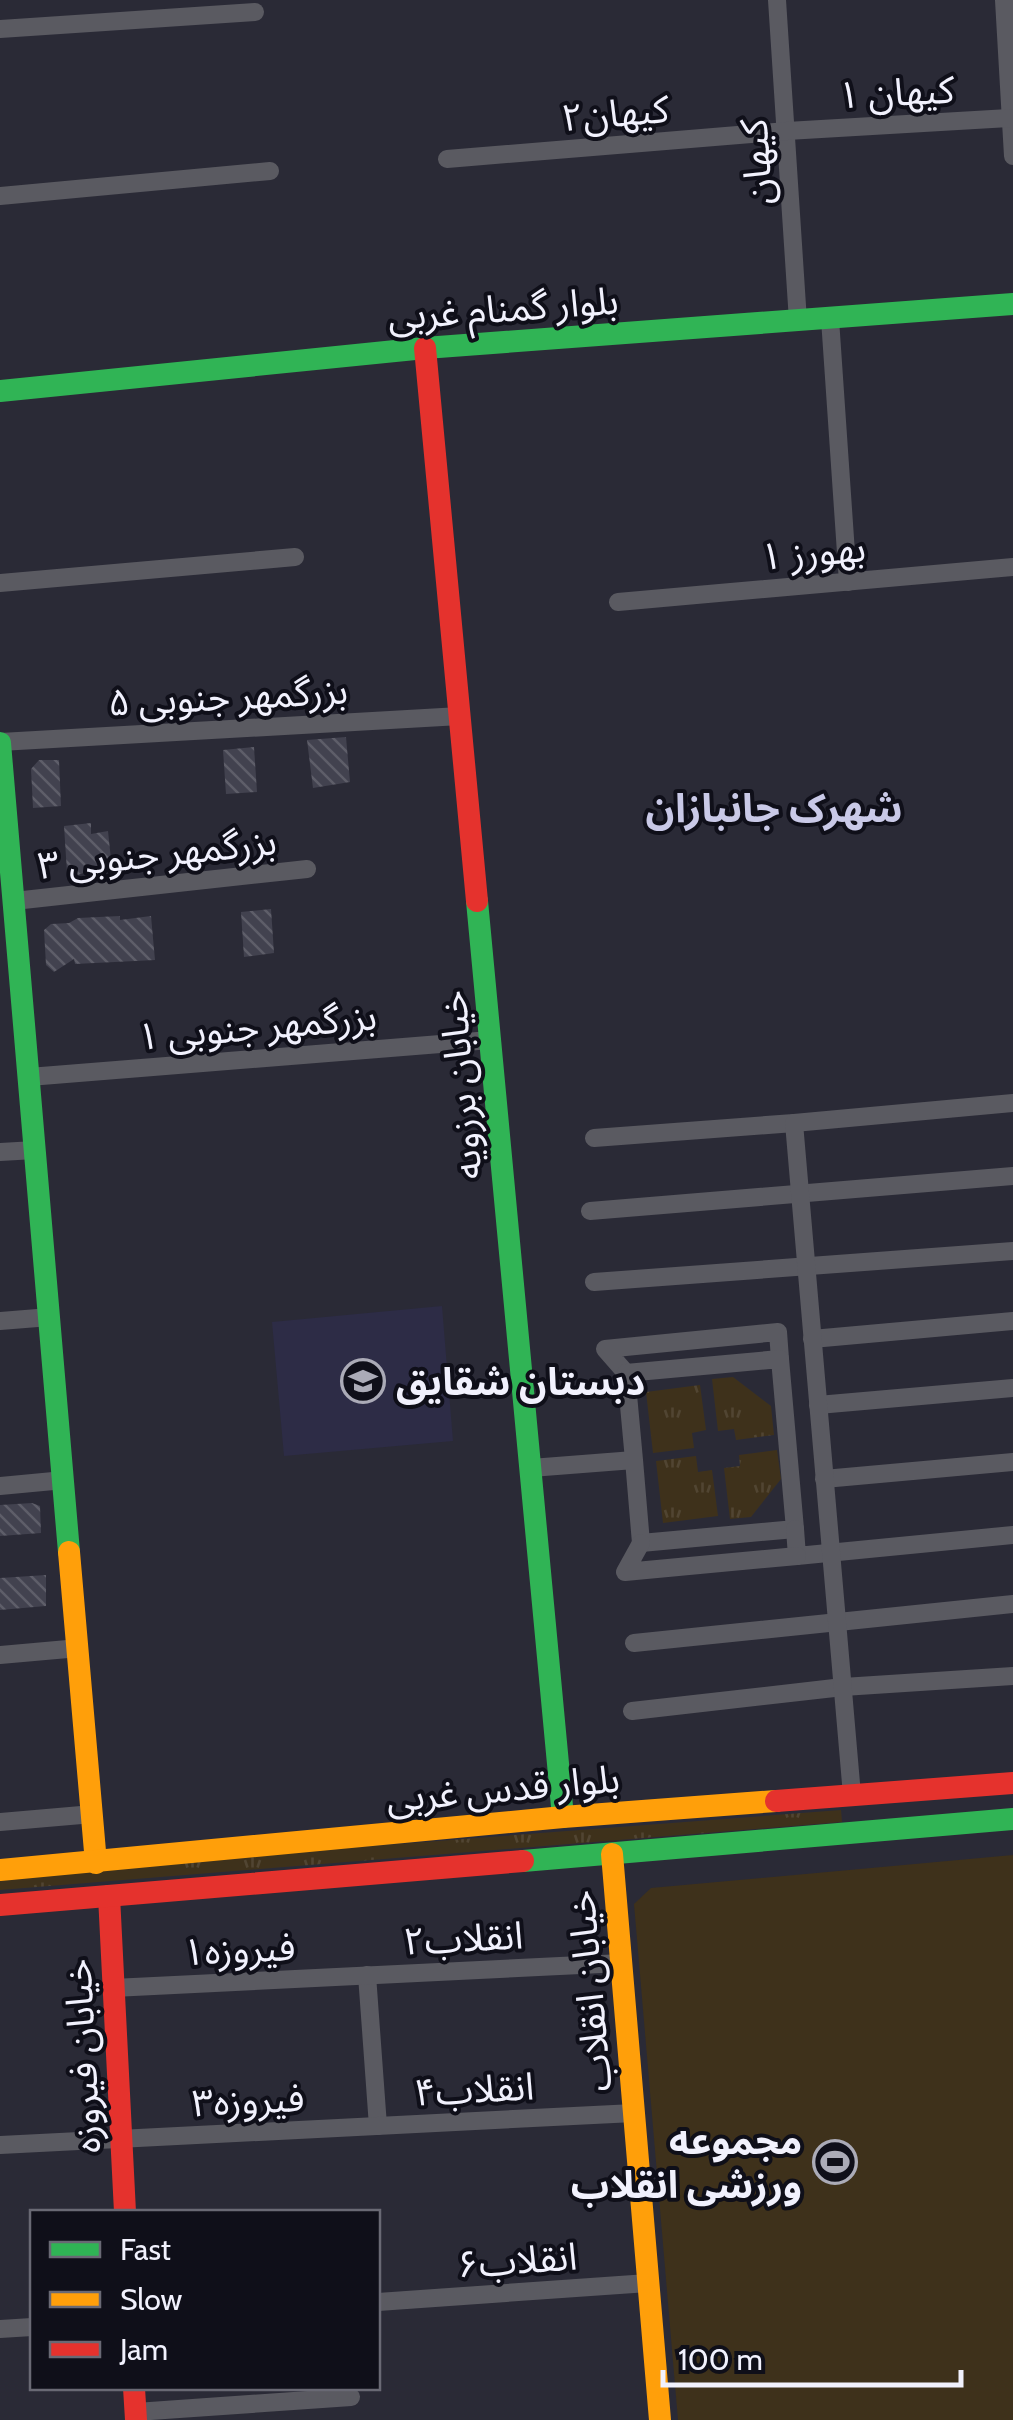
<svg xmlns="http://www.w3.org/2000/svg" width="1013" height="2420" font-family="Cabin,'Noto Sans Arabic',sans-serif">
  <defs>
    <pattern id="grass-tufts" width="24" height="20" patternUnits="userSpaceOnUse" patternTransform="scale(2.5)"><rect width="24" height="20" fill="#3e311b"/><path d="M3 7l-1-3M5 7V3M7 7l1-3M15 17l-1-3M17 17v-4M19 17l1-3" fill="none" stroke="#514532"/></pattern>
    <pattern id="building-back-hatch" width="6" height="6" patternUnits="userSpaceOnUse" patternTransform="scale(2.5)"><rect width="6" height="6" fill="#42424f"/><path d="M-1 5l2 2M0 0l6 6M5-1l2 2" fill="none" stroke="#5e5e69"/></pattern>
  </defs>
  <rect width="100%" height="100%" fill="#2a2a36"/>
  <polygon fill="#2d2c46" points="442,1306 453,1441 284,1456 272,1322"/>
  <g fill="url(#grass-tufts)">
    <polygon points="733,1377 771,1406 774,1435 736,1440 734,1429 718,1431 712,1379"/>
    <polygon points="700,1385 706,1430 692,1433 694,1448 653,1453 646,1392"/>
    <polygon points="777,1450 781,1479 751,1517 730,1519 724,1468 740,1466 739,1455"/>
    <polygon points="696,1456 698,1472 712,1470 718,1516 663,1523 656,1461"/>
    <polygon points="841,1810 842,1822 0,1890 0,1879 346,1848"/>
  </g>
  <polygon fill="#3e311b" points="1013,1855 1013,2420 678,2420 634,1904 651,1888"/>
  <g fill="url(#building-back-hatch)">
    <polygon points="346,737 350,782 313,788 307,740"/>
    <polygon points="254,747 257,792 226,794 223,750"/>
    <polygon points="39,760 59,760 61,806 33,808 31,769"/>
    <polygon points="91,823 91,834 108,831 112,869 102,872 94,869 78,875 67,872 64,826"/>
    <polygon points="271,909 274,953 244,957 241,912"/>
    <polygon points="120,916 120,920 151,916 155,960 75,964 74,959 54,972 46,965 44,930 51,924 69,923 78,918"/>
    <polygon points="32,1503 40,1506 41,1533 0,1536 0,1505"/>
    <polygon points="46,1575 46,1606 0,1610 0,1578"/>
  </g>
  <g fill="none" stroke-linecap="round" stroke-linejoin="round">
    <g stroke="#5a5a61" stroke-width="18">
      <polyline points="777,0 798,321"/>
      <polyline points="1004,0 1013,156"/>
      <polyline points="0,29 255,12"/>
      <polyline points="447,159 787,131 1009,118"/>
      <polyline points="0,196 270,171"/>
      <polyline points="830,319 848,582"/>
      <polyline points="0,583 295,557"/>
      <polyline points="618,602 1013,567"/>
      <polyline points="0,742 460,716"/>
      <polyline points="14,901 307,869"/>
      <polyline points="29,1077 490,1040"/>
      <polyline points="594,1138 794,1123"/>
      <polyline points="0,1152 35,1150"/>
      <polyline points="590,1211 1013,1176"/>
      <polyline points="594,1282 1013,1251"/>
      <polyline points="0,1321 50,1317"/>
      <polyline points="812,1339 1013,1321"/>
      <polyline points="626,1373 605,1349 778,1332 780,1359"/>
      <polyline points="818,1405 1013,1388"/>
      <polyline points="531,1468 634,1460 641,1543 795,1529 780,1359 626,1373 634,1460"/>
      <polyline points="824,1479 1013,1462"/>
      <polyline points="0,1486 64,1480"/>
      <polyline points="795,1529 797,1556 1013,1535"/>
      <polyline points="641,1543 625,1572 797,1556"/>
      <polyline points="634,1643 1013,1604"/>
      <polyline points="0,1655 79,1648"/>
      <polyline points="632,1711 843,1687 1013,1676"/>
      <polyline points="852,1795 794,1123 1013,1103"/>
      <polyline points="0,1822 93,1814"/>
      <polyline points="367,1975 378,2126"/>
      <polyline points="113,1988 622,1963"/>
      <polyline points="0,2145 634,2113"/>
      <polyline points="378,2302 648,2283"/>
      <polyline points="0,2329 32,2327"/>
      <polyline points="136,2412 351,2397"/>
    </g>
    <g stroke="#30b455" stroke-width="22">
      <polyline points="0,391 425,348 1013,304"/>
      <polyline points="0,743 69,1552"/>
      <polyline points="477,901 563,1817"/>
      <polyline points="523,1861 1013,1819"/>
    </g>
    <g stroke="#ff9f0a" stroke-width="22">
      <polyline points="69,1552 96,1863"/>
      <polyline points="612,1854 660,2420"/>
      <polyline points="0,1870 563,1817 776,1801"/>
    </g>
    <g stroke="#e5322d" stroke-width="22">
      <polyline points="425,348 477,901"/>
      <polyline points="776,1801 1013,1783"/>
      <polyline points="109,1896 125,2212"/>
      <polyline points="0,1905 523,1861"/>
      <polyline points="134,2388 136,2420"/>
    </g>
  </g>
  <defs>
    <g id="school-ring" transform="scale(2.25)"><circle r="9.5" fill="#0f0f19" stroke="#ababb7" stroke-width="1.5"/><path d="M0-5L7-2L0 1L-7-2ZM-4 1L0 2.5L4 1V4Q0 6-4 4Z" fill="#ababb7"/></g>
    <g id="stadium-ring" transform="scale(2.25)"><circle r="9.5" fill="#0f0f19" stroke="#ababb7" stroke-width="1.5"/><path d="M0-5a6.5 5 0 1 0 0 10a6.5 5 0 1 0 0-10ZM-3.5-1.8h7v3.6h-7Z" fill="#ababb7"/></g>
  </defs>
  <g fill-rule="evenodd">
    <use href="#school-ring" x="363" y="1381"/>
    <use href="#stadium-ring" x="835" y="2162"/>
  </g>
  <g text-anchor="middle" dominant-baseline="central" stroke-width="8" stroke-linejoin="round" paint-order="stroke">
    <g font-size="38" fill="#f1f1fd" stroke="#0f0f19">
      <text transform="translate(896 92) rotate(-3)">کیهان ۱</text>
      <text transform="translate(615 113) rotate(-5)">کیهان۲</text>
      <text transform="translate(756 162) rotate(-94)">کیهان</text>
      <text transform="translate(503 308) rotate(-4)">بلوار گمنام غربی</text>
      <text transform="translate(813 552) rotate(-5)">بهورز ۱</text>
      <text transform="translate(228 696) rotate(-3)">بزرگمهر جنوبی ۵</text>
      <text transform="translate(157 853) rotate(-6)">بزرگمهر جنوبی ۳</text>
      <text transform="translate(257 1026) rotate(-5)">بزرگمهر جنوبی ۱</text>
      <text transform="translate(460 1085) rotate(-95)">خیابان برزویه</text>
      <text transform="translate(503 1788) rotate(-5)">بلوار قدس غربی</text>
      <text transform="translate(463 1938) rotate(-3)">انقلاب۲</text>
      <text transform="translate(239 1949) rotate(-3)">فیروزه۱</text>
      <text transform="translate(589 1991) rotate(-95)">خیابان انقلاب</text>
      <text transform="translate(82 2056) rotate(-93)">خیابان فیروزه</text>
      <text transform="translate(474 2089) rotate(-3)">انقلاب۴</text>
      <text transform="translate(248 2100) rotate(-3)">فیروزه۳</text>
      <text transform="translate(517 2260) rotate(-4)">انقلاب۶</text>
    </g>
    <g font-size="38" font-weight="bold" fill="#f1f1fd" stroke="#0f0f19" text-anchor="start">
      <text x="396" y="1381">دبستان شقایق</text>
      <text x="802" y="2140" text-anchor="end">مجموعه<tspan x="802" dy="44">ورزشی انقلاب</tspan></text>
    </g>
    <g font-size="40" font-weight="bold" fill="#c9c9e7" stroke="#0f0f19">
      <text x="774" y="807">شهرک جانبازان</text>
    </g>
  </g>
  <rect x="30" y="2210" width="350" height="180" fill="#0f0f19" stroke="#696974" stroke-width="2.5"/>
  <rect x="50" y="2242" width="50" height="15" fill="#30b455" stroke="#696974" stroke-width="2.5"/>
  <text x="120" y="2260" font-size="30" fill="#f1f1fd">Fast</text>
  <rect x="50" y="2292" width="50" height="15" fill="#ff9f0a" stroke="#696974" stroke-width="2.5"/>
  <text x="120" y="2310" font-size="30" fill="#f1f1fd">Slow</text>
  <rect x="50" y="2342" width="50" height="15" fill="#e5322d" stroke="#696974" stroke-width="2.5"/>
  <text x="120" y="2360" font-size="30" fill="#f1f1fd">Jam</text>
  <path d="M663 2370v15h298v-15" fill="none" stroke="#f1f1fd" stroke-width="5"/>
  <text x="678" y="2370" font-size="30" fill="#f1f1fd" stroke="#0f0f19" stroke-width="8" paint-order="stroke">100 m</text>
</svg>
